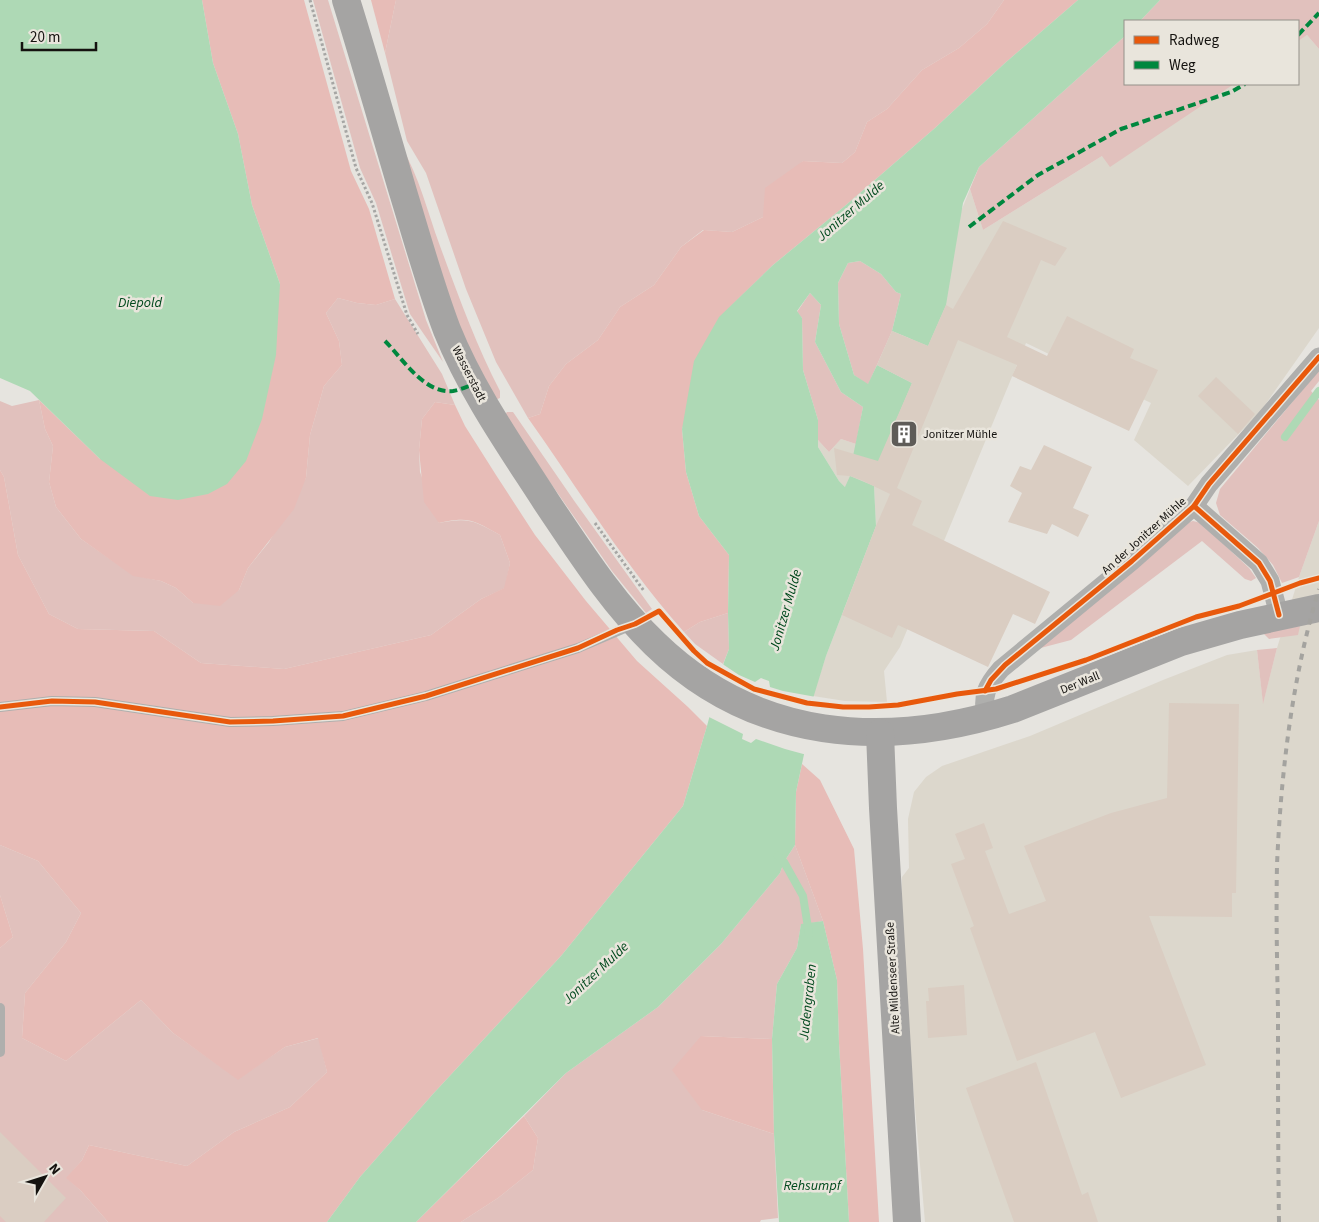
<svg xmlns="http://www.w3.org/2000/svg" width="1319" height="1222" font-family="'Source Sans 3',sans-serif">
  <rect width="100%" height="100%" fill="#e6e4df"/>
  <g fill="#dcd7cc">
    <polygon points="1307,35 1319,49 1319,328 1260,412 1188,486 1134,440 1151,403 1026,343 900,647 884,671 887,702 845,701 813,696 826,656 876,526 874,486 846,488 839,481 818,447 818,440 829,452 841,439 856,444 912,383 877,365 892,331 910,339 970,189 983,230 1102,156 1225,84 1298,84 1298,40"/>
    <polygon points="1319,521 1319,1222 925,1222 901,947 902,877 909,868 908,819 914,792 926,777 942,766 1030,736 1163,680 1227,655 1257,650 1263,703 1277,648 1299,577"/>
  </g>
  <g fill="#e1c1bd">
    <polygon points="313,0 328,0 426,320 443,362 410,314 376,203 360,168"/>
    <polygon points="396,0 1004,0 987,24 959,48 922,70 887,109 867,122 855,152 842,163 803,161 763,217 732,232 703,230 681,247 654,285 620,307 598,340 566,364 549,386 540,414 528,418 496,362 466,289 426,173 407,141 385,53"/>
    <polygon points="1160,0 1319,0 1319,49 1307,35 1298,41 1298,21 1140,21"/>
    <polygon points="1125,36 1125,84 1234,84 1110,167 1102,156 983,230 970,189 979,167"/>
    <path d="M401,146C420,178 427,211 440,246C458,295 476,345 500,391V398L495,400L480,374L446,295Z"/>
    <polygon points="860,261 881,274 896,292 901,294 892,331 868,385 854,375 839,324 838,283 848,263"/>
    <polygon points="810,293 821,305 815,342 841,392 863,407 856,444 841,439 829,452 818,440 818,420 803,370 802,318 797,312"/>
    <path d="M338,298L357,303L376,305L395,299L442,374L455,405L435,402L422,419L419,450L420,472L439,523C470,517 474,521 500,535L510,563L505,588L481,599L431,635L284,669L201,663L154,631L78,629L49,614L18,555L4,477L0,470V401L12,406L39,400L45,429L53,446L49,482L56,507L81,539L133,575L161,581L176,588L193,603L239,590L248,568L269,542L306,478L310,435L324,386L342,365L339,341L326,313Z"/>
    <polygon points="1319,370 1319,381 1311,391 1319,400 1319,521 1299,577 1282,583 1273,565 1258,548 1220,515 1216,503 1220,489"/>
    <polygon points="507,412 513,412 575,502 652,609 646,613 612,571 517,435 504,416"/>
    <polygon points="1193,521 1201,523 1249,568 1256,578 1251,581 1245,579 1202,541 1071,640 1033,650 1183,524"/>
    <polygon points="728,613 729,649 723,664 695,644 684,632 700,622"/>
    <polygon points="1300,626 1298,635 1269,639 1263,633"/>
    <polygon points="1277,648 1263,704 1257,650"/>
    <polygon points="0,845 38,861 81,913 66,942 25,993 22,1038 66,1061 141,1000 173,1033 238,1079 285,1047 319,1038 327,1072 290,1107 234,1132 187,1166 89,1145 82,1160 67,1178 81,1191 108,1222 0,1222 0,948 13,937 0,895"/>
    <polygon points="795,845 823,921 801,925 797,948 777,984 772,1039 701,1036 702,1110 774,1134 778,1218 761,1220 760,1222 461,1222 498,1198 533,1170 538,1138 524,1116 566,1073 658,1007 721,944 780,873 784,862"/>
  </g>
  <g fill="#e7bcb7">
    <polygon points="202,0 304,0 351,171 369,209 395,299 376,305 357,303 338,298 326,313 339,341 342,365 324,386 310,435 306,478 294,509 248,568 239,590 220,606 193,603 176,588 161,581 133,576 81,539 56,507 49,482 53,446 45,429 39,400 100,459 280,284 252,205 238,134 213,63"/>
    <polygon points="371,0 396,0 385,53"/>
    <path d="M1004,0H1078L1005,63L935,128L846,205L773,265L722,315L682,429L686,472L699,516L729,555L728,613L700,622L684,632C625,566 579,490 528,418L540,414L549,386L566,364L598,340L620,307L654,285L681,247L704,230L732,232L763,217L765,188L803,161L842,163L855,152L867,122L887,109L922,70L959,48L987,24Z"/>
    <path d="M435,402L455,405L465,426L496,475L535,535L586,601L637,661L688,707L707,726L683,806L561,956L433,1094L360,1177L327,1222H108L81,1191L66,1178L82,1160L89,1145L187,1166L234,1132L290,1107L327,1072L318,1038L285,1047L238,1080L173,1033L141,1000L66,1061L22,1038L25,993L66,942L81,913L38,861L0,845V470L4,477L18,555L49,614L78,629L154,631L201,663L284,669L431,635L481,599L504,588L510,563L500,535C474,521 470,516 439,523L424,502L419,450L422,419Z"/>
    <polygon points="802,764 820,780 854,849 863,949 879,1222 849,1222 839,1043 837,980 823,921 795,845 796,792"/>
    <polygon points="0,895 13,937 0,948"/>
    <polygon points="701,1036 772,1039 774,1134 702,1110 672,1070"/>
    <polygon points="524,1116 538,1138 533,1170 498,1198 461,1222 416,1222"/>
  </g>
  <g fill="#aed9b5">
    <polygon points="0,0 202,0 213,63 238,134 252,205 280,284 276,355 262,419 246,461 227,484 208,494 178,500 150,496 100,459 30,391 0,378"/>
    <polygon points="1078,0 1160,0 1140,21 1125,21 1125,36 979,167 963,203 946,305 928,346 892,331 901,294 896,292 881,274 860,261 848,263 838,283 839,324 854,375 868,384 877,365 912,383 872,477 851,466 863,407 841,392 815,342 821,305 810,293 797,311 802,318 803,370 818,420 818,447 839,481 845,487 850,476 874,486 876,526 826,656 811,705 806,745 796,792 795,845 784,862 780,873 721,944 658,1007 566,1073 416,1222 327,1222 360,1177 433,1094 561,956 683,806 707,726 724,662 729,649 728,613 729,555 699,516 686,472 682,429 694,361 719,317 773,265 846,205 935,128 1005,63"/>
    <polygon points="823,921 837,980 839,1043 849,1222 779,1222 774,1134 772,1039 777,984 797,948 801,924"/>
  </g>
  <polygon fill="#e6e4df" points="721,663 739,675 755,682 761,678 769,681 770,687 783,691 816,697 813,705 807,755 785,749 756,739 751,743 742,739 743,734 707,716"/>
  <g fill="none" stroke-linecap="round" stroke-linejoin="round">
    <g stroke="#aed9b5" stroke-width="8">
      <polyline points="1285,437 1319,391"/>
      <polyline points="778,856 784,862 803,896 809,934"/>
    </g>
  </g>
  <g fill="#dacdc2">
    <polygon points="1003,221 1067,248 1055,266 1041,260 1007,337 1047,356 1067,316 1134,349 1130,358 1158,370 1129,431 1012,376 1017,365 958,340 897,488 922,501 912,525 1050,592 1035,624 1013,614 988,667 898,625 892,638 842,615 876,526 890,494 861,480 850,476 837,475 834,448 878,461 912,383 877,365 892,331 928,346 946,305 953,309"/>
    <polygon points="1216,377 1255,414 1238,434 1198,396"/>
    <polygon points="1044,445 1092,467 1073,508 1089,515 1078,537 1052,524 1047,534 1008,522 1022,493 1010,486 1020,466 1031,470"/>
    <polygon points="1169,703 1239,704 1236,893 1232,893 1232,917 1149,916 1206,1065 1121,1098 1095,1032 1017,1061 970,928 974,926 951,864 965,859 955,834 984,823 993,848 985,851 1009,914 1046,901 1024,846 1111,813 1167,798"/>
    <polygon points="964,985 967,1035 928,1038 926,1001 929,1001 928,988"/>
    <polygon points="1036,1062 1082,1195 1088,1192 1098,1222 1014,1222 966,1088"/>
    <polygon points="0,1132 66,1198 44,1222 6,1222 0,1216"/>
  </g>
  <g fill="none" stroke-linecap="round" stroke-linejoin="round">
    <g stroke="#a6a6a4" stroke-width="3" stroke-dasharray="2.5 2.5" stroke-linecap="butt">
      <polyline points="310,0 356,168 372,203 407,315 418,334"/>
      <polyline points="595,523 644,591"/>
    </g>
    <g stroke="#afafad" stroke-width="10">
      <polyline points="0,707 52,701 95,702 230,722 273,721 343,716 426,696 578,648 632,625"/>
      <polyline points="0,1008 0,1052"/>
    </g>
    <g stroke="#afafad" stroke-width="19">
      <polyline points="1194,506 1259,563 1270,581 1279,615"/>
      <path d="M986,718C982,695 986,686 1001,669L1132,561L1194,506L1209,484L1319,357"/>
    </g>
    <g stroke="#a5a4a3" stroke-width="28">
      <path d="M346,0C366,64 384,128 403,192C417,238 430,285 447,330C472,392 511,447 547,503C580,552 613,604 655,644C755,741 885,750 1013,709L1181,642L1240,625L1319,608"/>
      <polyline points="880,733 883,808 907,1222"/>
    </g>
    <path stroke="#a4a39f" stroke-width="4" stroke-dasharray="6 6" stroke-linecap="butt" d="M1279,1222C1278,1151 1278,1080 1278,1010C1277,962 1276,913 1277,865C1281,772 1292,678 1319,589"/>
    <g stroke="#00873e" stroke-width="4" stroke-dasharray="8 4" stroke-linecap="butt">
      <polyline points="1298,35 1319,13"/>
      <polyline points="969,227 1038,175 1121,129 1231,92 1245,84"/>
      <path d="M385,341C403,359 424,394 453,391C459,390 466,387 472,385"/>
    </g>
    <g stroke="#e9e5dc" stroke-width="8">
      <g id="cycleway">
        <polyline points="1194,506 1259,563 1270,581 1279,615"/>
        <polyline points="985,691 991,680 1005,665 1132,561 1194,506 1209,484 1319,357"/>
        <polyline points="0,707 52,701 95,702 230,722 273,721 343,716 426,696 578,648 617,630 635,624 659,611 694,651 707,663 754,689 807,703 843,707 869,707 898,705 957,694 996,689 1086,660 1196,617 1239,606 1300,583 1319,578"/>
      </g>
    </g>
    <use href="#cycleway" stroke="#e8590c" stroke-width="5"/>
  </g>
  <defs>
    <g id="building-square" transform="scale(1.4375)"><rect x="-9" y="-9" width="18" height="18" rx="4" fill="#5e5c58" stroke="#e9e5dc"/><path d="M-4-6H4V6H1V3H-1V6H-4ZM-2.5-4.3h1.7v1.8h-1.7ZM.8-4.3h1.7v1.8H.8ZM-2.5-1h1.7V.8h-1.7ZM.8-1h1.7V.8H.8Z" fill="#fff"/></g>
  </defs>
  <g fill-rule="evenodd">
    <use href="#building-square" x="904" y="434"/>
  </g>
  <g text-anchor="middle" dominant-baseline="central" stroke-width="5" stroke-linejoin="round" paint-order="stroke">
    <g font-size="12" fill="#14120f" stroke="#e9e5dc">
      <text transform="translate(469 374) rotate(63)">Wasserstadt</text>
      <text transform="translate(1144 536) rotate(-42)">An der Jonitzer Mühle</text>
      <text transform="translate(1080 683) rotate(-22)">Der Wall</text>
      <text transform="translate(893 978) rotate(-93)">Alte Mildenseer Straße</text>
    </g>
    <g font-size="12" fill="#14120f" stroke="#e9e5dc" text-anchor="start">
      <text x="923" y="434">Jonitzer Mühle</text>
    </g>
    <g font-size="14" font-style="italic" fill="#00491d" stroke="#e9e5dc">
      <text transform="translate(851 211) rotate(-41)">Jonitzer Mulde</text>
      <text x="140" y="303">Diepold</text>
      <text transform="translate(786 610) rotate(-74)">Jonitzer Mulde</text>
      <text transform="translate(596 973) rotate(-43)">Jonitzer Mulde</text>
      <text transform="translate(808 1002) rotate(-84)">Judengraben</text>
      <text x="812" y="1186">Rehsumpf</text>
    </g>
  </g>
  <rect x="1124" y="20" width="175" height="65" fill="#e9e5dc" stroke="#94918a"/>
  <rect x="1134" y="36" width="25" height="8" fill="#e8590c" stroke="#94918a"/>
  <text x="1169" y="45" font-size="15" fill="#14120f">Radweg</text>
  <rect x="1134" y="61" width="25" height="8" fill="#00873e" stroke="#94918a"/>
  <text x="1169" y="70" font-size="15" fill="#14120f">Weg</text>
  <g transform="translate(45 1177) rotate(51)" stroke="#e9e5dc" stroke-width="4" paint-order="stroke">
  <path d="M0-4L9 19L0 12L-9 19Z" fill="#14120f"/>
  <text y="-8" font-size="14" font-weight="bold" text-anchor="middle" fill="#14120f">N</text>
  </g>
  <path d="M22 42v8h74v-8" fill="none" stroke="#14120f" stroke-width="2.5"/>
  <text x="30" y="42" font-size="15" fill="#14120f" stroke="#e9e5dc" stroke-width="4" paint-order="stroke">20 m</text>
</svg>
